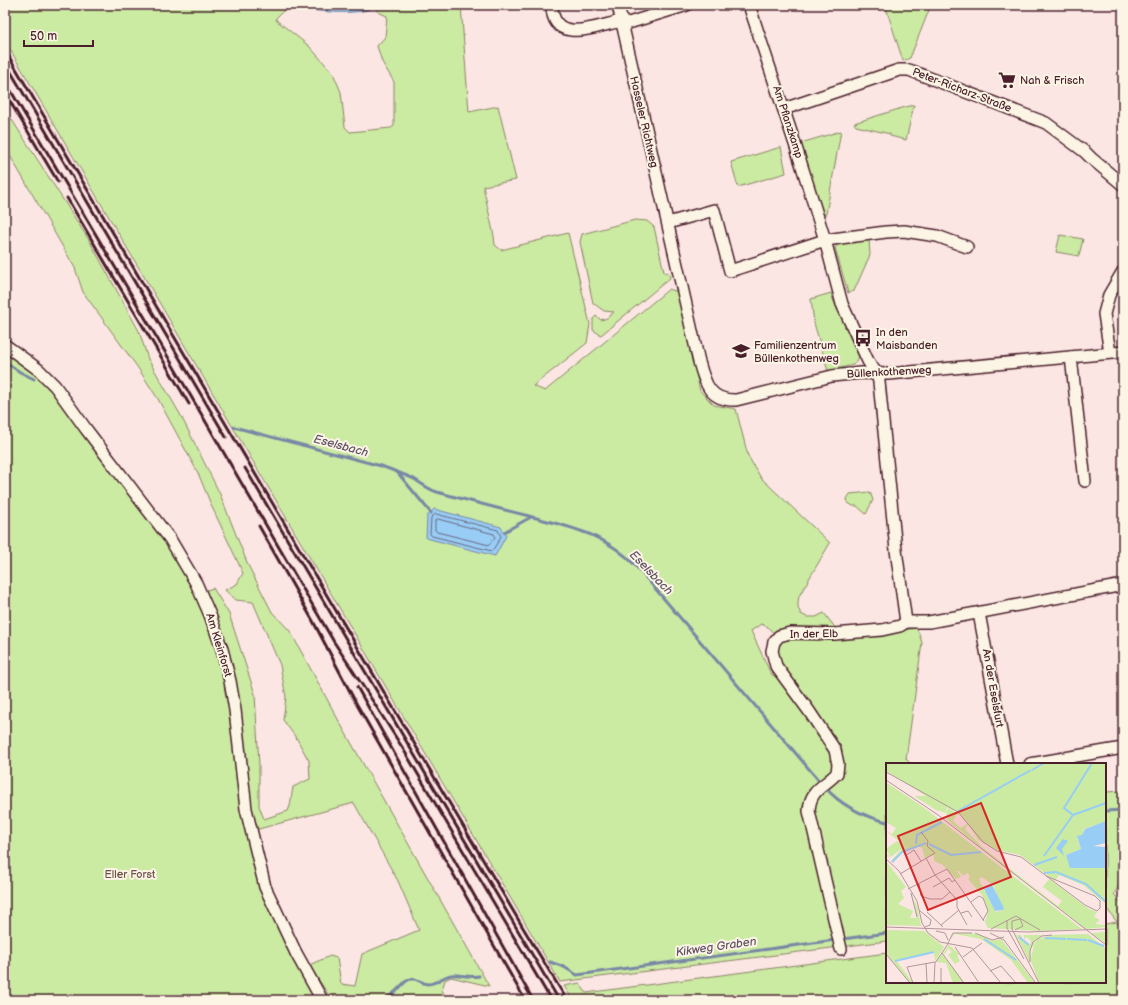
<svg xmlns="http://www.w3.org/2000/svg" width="1128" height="1005" font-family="'Balsamiq Sans',sans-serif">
  <rect width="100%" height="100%" fill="#fbe6e3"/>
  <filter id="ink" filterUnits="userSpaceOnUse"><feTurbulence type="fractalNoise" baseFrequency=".025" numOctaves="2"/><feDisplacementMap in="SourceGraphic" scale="8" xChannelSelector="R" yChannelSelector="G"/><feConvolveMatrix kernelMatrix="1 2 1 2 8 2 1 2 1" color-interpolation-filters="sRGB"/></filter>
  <g filter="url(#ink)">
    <g fill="#cbeaa2" stroke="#8a8466">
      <polygon points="5,5 288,6 276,18 276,20 309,46 333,73 341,92 345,127 350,132 391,128 394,126 394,82 382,62 377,46 385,37 387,16 378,12 375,7 376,5 461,5 469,112 498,106 516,180 483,186 494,236 495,245 501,250 568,233 590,324 587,343 533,386 545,391 669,289 678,292 700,391 714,405 736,409 748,456 761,478 830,543 799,596 798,602 798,608 801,614 807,617 816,617 824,613 837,630 776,636 768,627 761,624 751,631 771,674 777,678 780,676 839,764 783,675 776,643 790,637 849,639 863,637 916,628 919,633 922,643 906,759 911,764 887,764 887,941 560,982 5,41"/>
      <polygon points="884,5 931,5 910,58 903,61 887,11"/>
      <polygon points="914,105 906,140 890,136 890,134 856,126 854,123 902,108"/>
      <polygon points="5,109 89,240 139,331 148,359 180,414 220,494 248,565 272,612 290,631 340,723 489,986 451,977 445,980 442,990 447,1000 332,1000 309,965 330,956 337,958 341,984 355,986 362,954 419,930 398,881 354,803 255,830 252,813 236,687 204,591 213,588 229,614 255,694 259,765 259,806 264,819 288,811 290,806 293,787 310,779 309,761 297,739 283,720 286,697 280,665 253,602 236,600 225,590 237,584 243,573 212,507 198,473 158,399 138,368 83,292 75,268 5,147"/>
      <polygon points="841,131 826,214 823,215 801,143"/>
      <polygon points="781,147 786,173 738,187 731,162"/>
      <polygon points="635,220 647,221 654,227 664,272 669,273 670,278 601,335 593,330 593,319 596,316 601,320 607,318 614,312 604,311 593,303 580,242 582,234"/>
      <polygon points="1060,235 1083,239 1079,256 1056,252"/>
      <polygon points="869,240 870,255 854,291 848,293 835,248 838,244"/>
      <polygon points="831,293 834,302 859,357 853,365 828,371 814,323 811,299"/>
      <polygon points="5,349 38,372 134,495 194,584 221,650 262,887 319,1000 5,1000"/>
      <polygon points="870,492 873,500 866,514 857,506 853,506 848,503 847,499 850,494"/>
      <polygon points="1123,791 1123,878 1114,894 1123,905 1123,928 1121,924 1117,923 1123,931 1123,1000 573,1000 564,986 580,983 586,993 887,953 887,982 1105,982 1105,924 1117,922 1107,909 1105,911 1105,792"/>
    </g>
    <g fill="#98cdf6" stroke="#7987a5">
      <path d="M285,5H376C363,19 302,10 285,5Z"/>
      <polygon points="434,509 501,527 506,536 495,556 426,538 427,516"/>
    </g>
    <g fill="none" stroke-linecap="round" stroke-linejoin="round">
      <g stroke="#69657c" stroke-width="1">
        <polyline points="305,5 332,8 370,5"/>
        <polygon points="436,514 498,530 501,537 492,551 432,536 430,534 431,518"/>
        <polygon points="438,519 494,534 495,537 489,545 437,532 435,530 435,521"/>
      </g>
      <g stroke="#7987a5" stroke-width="3">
        <polyline points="5,362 20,372 34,379"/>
        <path d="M234,427L381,466C392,470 403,474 414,479C422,484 428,489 437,492C466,500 496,508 525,515C569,527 603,532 636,566L821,783"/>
        <polyline points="398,473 431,513"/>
        <polyline points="504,532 531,517"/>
        <path d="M825,787C841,806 863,816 887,822"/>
        <polyline points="1105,811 1123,810"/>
        <polyline points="550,962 564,967 577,975 887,933"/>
        <path d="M385,1000C390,996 397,991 401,986C404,984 405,981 408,980C416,976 421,984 428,984C437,984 443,976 451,975C461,974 468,978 479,976"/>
      </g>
      <g stroke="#4a1f2b" stroke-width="14">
        <g id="street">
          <path d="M552,5C552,46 597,26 621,21"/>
          <path d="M618,5L699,362C705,384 710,401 736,400L832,376L861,373L889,374L1123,352"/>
          <polyline points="749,5 795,144 825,240 842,304 868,361 877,374 879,382 896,550 906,622"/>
          <polyline points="622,25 687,5"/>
          <polyline points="784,109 899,70 909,70 1046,123 1085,152 1091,158 1123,185"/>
          <polyline points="668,223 714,210 730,271 825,240 886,232 904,231 937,236 967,247"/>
          <polyline points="5,345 39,370 55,386 86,429 170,539 196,583 210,615 222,649 230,681 235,710 246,809 265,887 296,953 322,1000"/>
          <polyline points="1110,353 1104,314 1109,295 1123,271"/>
          <polyline points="1071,357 1085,481"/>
          <polyline points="979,613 1007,764"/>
          <polyline points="1030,764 1123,748"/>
          <path d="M841,949L809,811C810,789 824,787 837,773L838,764L835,750L809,711L776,666L772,651L774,642L779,636L790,633L834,634L882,630L900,626L906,622H929L1123,585"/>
        </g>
      </g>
      <use href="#street" stroke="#fcf5e5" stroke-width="11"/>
      <g stroke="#4a1f2b" stroke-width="3">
        <polyline points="5,50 525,931 567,1000"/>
        <polyline points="5,62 226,437"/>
        <polyline points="5,81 157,338 334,642 374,703 402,747 551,1000"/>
        <polyline points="5,93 58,182"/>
        <polyline points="67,198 189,404"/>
        <polyline points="245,468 559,1000"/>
        <polyline points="259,526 313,621 356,703 525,1000"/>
        <polyline points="357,687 533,1000"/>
      </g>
    </g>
  </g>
  <defs>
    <g id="supermarket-bare" transform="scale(1.38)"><path d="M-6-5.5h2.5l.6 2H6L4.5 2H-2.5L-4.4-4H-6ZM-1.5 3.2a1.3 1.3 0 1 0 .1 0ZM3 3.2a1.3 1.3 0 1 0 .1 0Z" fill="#4a1f2b" stroke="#fcf5e5" stroke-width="2.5" paint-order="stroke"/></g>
    <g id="bus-bare" transform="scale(1.38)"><path d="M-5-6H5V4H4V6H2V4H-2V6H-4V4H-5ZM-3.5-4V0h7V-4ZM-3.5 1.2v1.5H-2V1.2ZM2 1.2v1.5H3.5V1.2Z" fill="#4a1f2b" stroke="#fcf5e5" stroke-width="2.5" paint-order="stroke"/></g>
    <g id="school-bare" transform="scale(1.38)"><path d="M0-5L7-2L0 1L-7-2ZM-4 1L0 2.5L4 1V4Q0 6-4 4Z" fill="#4a1f2b" stroke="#fcf5e5" stroke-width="2.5" paint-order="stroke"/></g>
  </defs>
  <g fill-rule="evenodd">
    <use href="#supermarket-bare" x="1007" y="80"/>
    <use href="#bus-bare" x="863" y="338"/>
    <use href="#school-bare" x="741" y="351"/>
  </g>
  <g text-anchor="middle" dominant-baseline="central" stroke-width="4" stroke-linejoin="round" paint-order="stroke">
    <g font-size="11" fill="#4a1f2b" stroke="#fcf5e5" text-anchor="start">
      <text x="1020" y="80">Nah &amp; Frisch</text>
      <text x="876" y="332">In den<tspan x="876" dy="13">Maisbanden</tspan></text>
      <text x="754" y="345">Familienzentrum<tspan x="754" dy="13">Büllenkothenweg</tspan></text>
    </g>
    <g font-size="11" fill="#4a1f2b" stroke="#fcf5e5">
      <text transform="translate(962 90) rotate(21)">Peter-Richarz-Straße</text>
      <text transform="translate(644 122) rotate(77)">Hasseler Richtweg</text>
      <text transform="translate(788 122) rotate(72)">Am Pflanzkamp</text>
      <text transform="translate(889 372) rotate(-3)">Büllenkothenweg</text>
      <text transform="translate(814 634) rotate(-1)">In der Elb</text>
      <text transform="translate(219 645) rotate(73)">Am Kleinforst</text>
      <text transform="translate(993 688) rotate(80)">An der Eselsfurt</text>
    </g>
    <g font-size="11" fill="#6a5249" stroke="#fcf5e5">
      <text x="130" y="874">Eller Forst</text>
    </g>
    <g font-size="12" font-style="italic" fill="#615368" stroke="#fcf5e5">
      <text transform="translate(341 446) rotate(15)">Eselsbach</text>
      <text transform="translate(651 573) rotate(46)">Eselsbach</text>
      <text transform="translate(716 947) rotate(-8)">Kikweg Graben</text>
    </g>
  </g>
  <g transform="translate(886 763)">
    <rect width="220" height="220" fill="#fbe6e3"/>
    <path d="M0,0H220V58L198,66L196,74L191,75L195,86L180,92L185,105H220V141L197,122L173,112L169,118L134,92L111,87L92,77L82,61L79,66L97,85L172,143L176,138L157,124L163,116L203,146L211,149L208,154L214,157L209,161L220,162V164L199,166L192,160L112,99L60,56L63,55L60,51L62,45L74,52H70L67,58L75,65L82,60L73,50L61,44L60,50L50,47L28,33H40L0,8ZM1,20L37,44L196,166L153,168L102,165L99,159L102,148L96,132L82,116L84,114L82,110L77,113L73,108H71L75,114L70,116L57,102L48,98V92L39,95L36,85L31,83L16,90L7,100L5,98L15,87L17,81L0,68L6,71L10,65L0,59ZM96,114L107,122L117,147L110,149L94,119L93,116ZM11,78L15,81V86L6,93L3,94L1,93L0,91L4,93L0,86ZM0,98L20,124L15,128L18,135L12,141L27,148L24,155H31L26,133L31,143L35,163L0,162ZM0,167L38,168L58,184L49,198L48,189L10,197L27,220H24L0,190ZM220,169V181L205,170H207ZM70,170L92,171L106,178L115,176L149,220H142L125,197L95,176L69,171L64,176L66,172ZM202,171L220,186V220H153L145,198L144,187L152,176L166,172ZM130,172H135L137,177L144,182L145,178L141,174L138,176V172H158L149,177L144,200ZM63,182L73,191L71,193L74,198L69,201L62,192L66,189L62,185L59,191L57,190ZM56,191L78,220H67L60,200L50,199Z" fill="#cbeaa2" fill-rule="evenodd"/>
    <path d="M220,58V80L207,83L220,84V105H184L180,92L195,86L191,73L196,72L199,66ZM177,76L182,78L176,86L178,93L170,85ZM106,122L118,145L117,147L109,148L98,126Z" fill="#98cdf6"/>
    <path fill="none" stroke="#98cdf6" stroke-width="2" d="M146,7L158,0M72,48L145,7M187,52L220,40M30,81L31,72L56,59M43,81L65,92L95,89M158,93L187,52L178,45L206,0M6,99L16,89L40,80M148,102L171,94M158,110L170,109L200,121L220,139M133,174L143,182M159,175L180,176M98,176L130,197M181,176L201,177M202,177L218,183M9,198L48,189"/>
    <path fill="none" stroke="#b49699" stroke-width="1" d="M0,9L72,49L97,79L111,88L135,94L199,142L211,148L214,145V138L209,133L160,113M0,17L52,52L220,182M19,93L28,87L35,98M40,95L49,112L71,137V144L81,162M0,96L13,108L31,138L36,160L42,170L54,179L86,185L115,220M14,111L49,90L41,83L42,78L35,69M33,121L35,133L44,136H56L64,129M47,124L63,115L66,119L69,117M22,126L61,106L98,158M25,130L31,154M85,139L93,133L97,135L102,148L97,157M33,147L45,157L44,162L39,164M41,149L57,164M75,150L82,148L86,154M121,157V165L138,196M55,162L73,147M0,164L142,169L220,166M105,166L130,153L154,167M129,167L137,163L134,156L126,158V166L153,220M50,168L59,170L62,177M89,170L106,177L118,174M104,170L118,177L149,219M62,180L67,170H86M69,184L93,220M56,190L78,220M0,191L24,220M77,194L96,180M144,199V188L147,179L156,173L166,172M40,200L41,219M55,205V219M104,208L115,203L130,220M27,220L21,204L49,199M37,220H57M48,220L49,200L62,181"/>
    <path fill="#d62828" fill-opacity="0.15" stroke="#d62828" stroke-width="2" d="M95,40L125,114L42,147L12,73Z"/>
    <rect width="220" height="220" fill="none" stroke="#4a1f2b" stroke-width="2"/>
  </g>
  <rect width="1128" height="1005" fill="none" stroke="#fcf5e5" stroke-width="20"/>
  <rect x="10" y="10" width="1108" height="985" fill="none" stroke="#4a1f2b" stroke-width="1.5" filter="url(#ink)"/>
  <path d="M24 40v6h69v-6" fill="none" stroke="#4a1f2b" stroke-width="2"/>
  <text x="30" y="40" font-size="12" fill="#4a1f2b" stroke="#fcf5e5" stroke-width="3" paint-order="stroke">50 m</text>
</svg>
